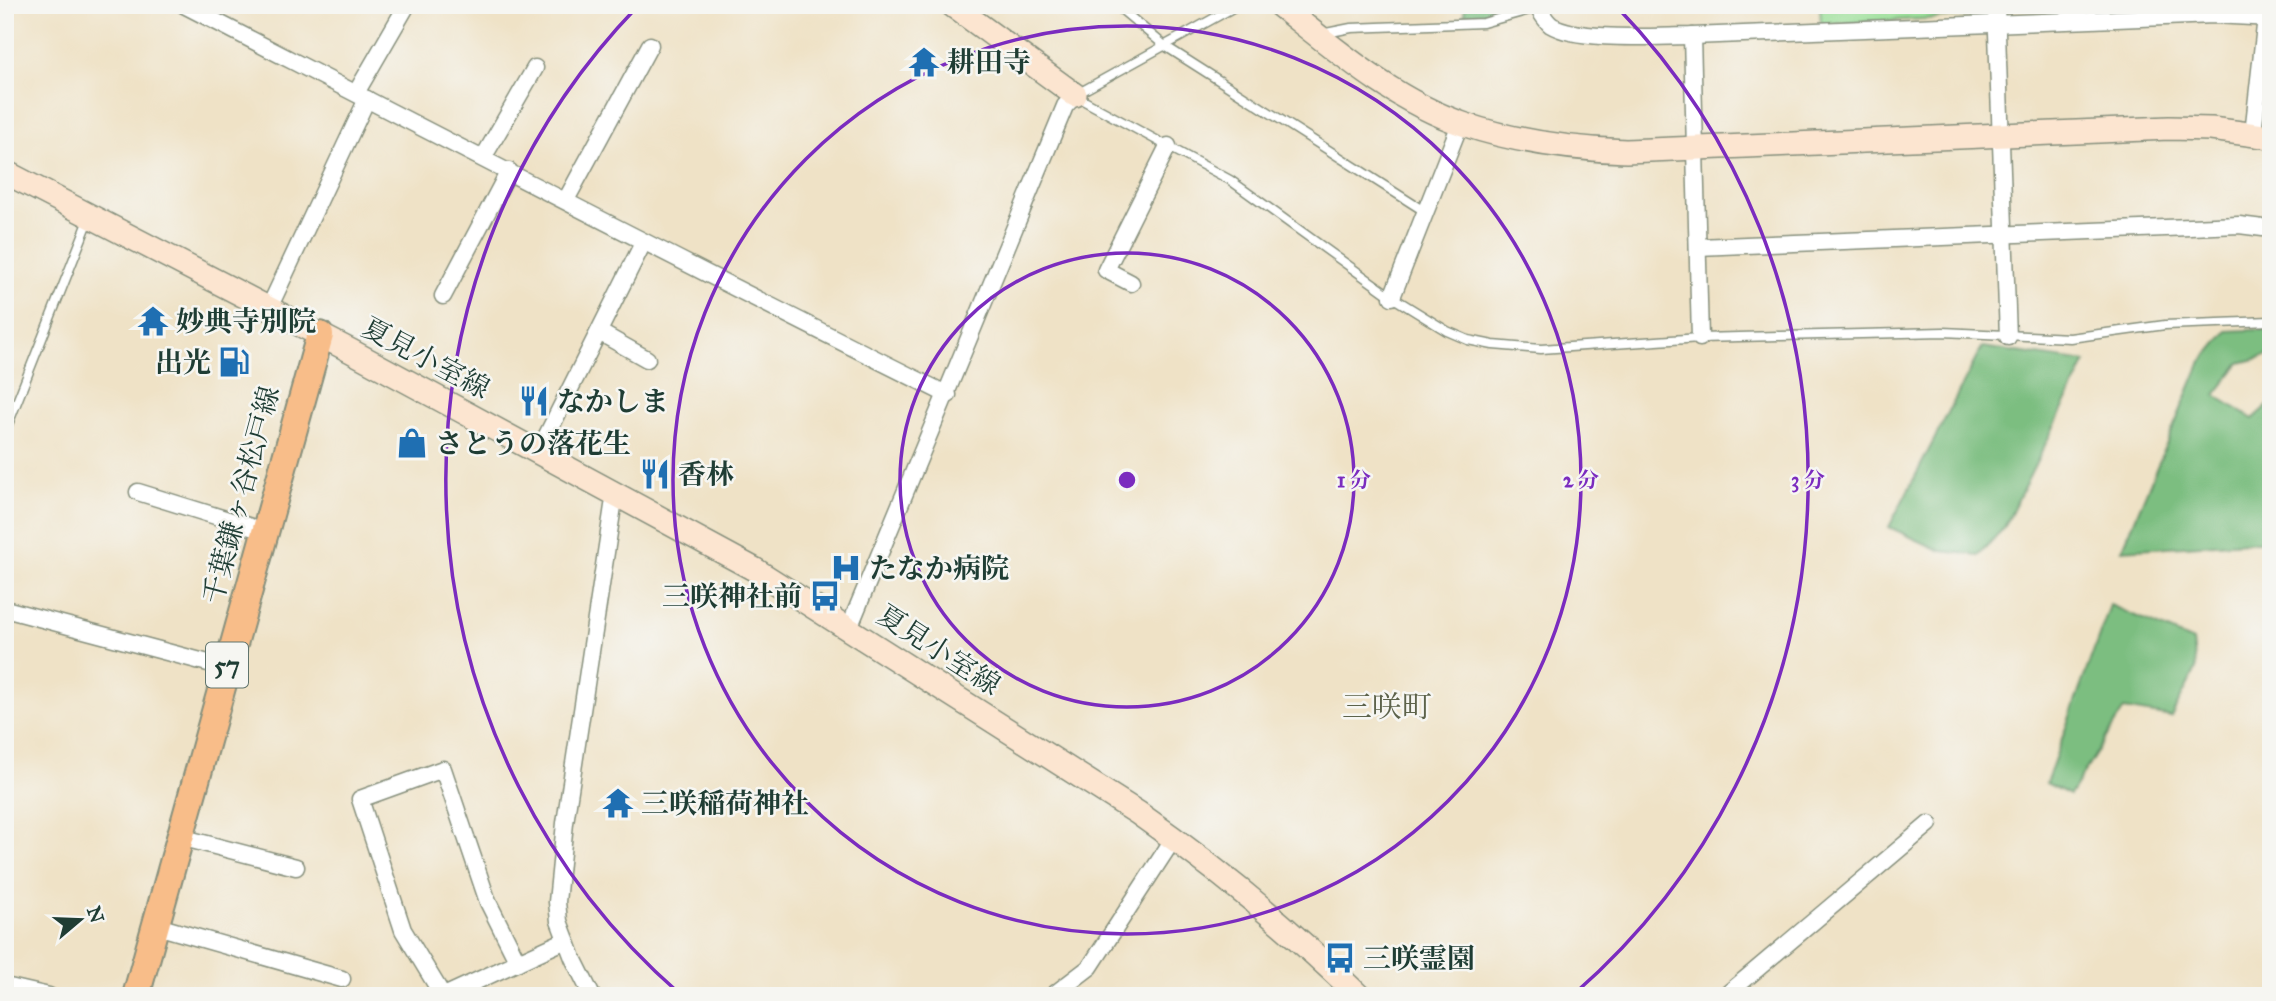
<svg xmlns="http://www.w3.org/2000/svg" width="2276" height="1001" font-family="'IM FELL Great Primer','Noto Serif JP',serif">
  <rect width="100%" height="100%" fill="#f6f6f2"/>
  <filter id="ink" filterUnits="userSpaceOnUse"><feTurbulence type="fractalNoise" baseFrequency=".0143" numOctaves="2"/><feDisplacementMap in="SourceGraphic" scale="14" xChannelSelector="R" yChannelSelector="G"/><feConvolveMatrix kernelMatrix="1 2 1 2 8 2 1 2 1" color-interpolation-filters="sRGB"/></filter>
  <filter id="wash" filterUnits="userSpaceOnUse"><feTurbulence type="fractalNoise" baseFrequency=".00686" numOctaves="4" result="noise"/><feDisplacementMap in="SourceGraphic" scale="28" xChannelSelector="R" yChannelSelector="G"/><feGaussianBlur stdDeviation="1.57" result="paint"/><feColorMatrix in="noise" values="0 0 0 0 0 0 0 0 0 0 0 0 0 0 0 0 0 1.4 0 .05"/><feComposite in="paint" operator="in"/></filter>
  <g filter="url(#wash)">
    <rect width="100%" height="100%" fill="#efe2c6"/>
    <polygon fill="#9adf97" stroke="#5c8e66" stroke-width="2" points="1820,5 1990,5 1990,10 1982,16 1821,24"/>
    <g fill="#7bbe80" stroke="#4d7e5a" stroke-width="2">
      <polygon points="1465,5 1518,5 1485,14 1464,15"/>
      <polygon points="2271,329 2271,355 2240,363 2215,395 2253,419 2271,403 2271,537 2262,541 2122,550 2200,364 2227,331"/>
      <polygon points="1982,347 2086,362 2004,528 1978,555 1941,551 1889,527"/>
      <polygon points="2110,605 2193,641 2196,669 2171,717 2124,709 2070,795 2046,783"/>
    </g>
  </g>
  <g filter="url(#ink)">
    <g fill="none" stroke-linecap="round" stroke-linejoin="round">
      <g stroke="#87907d" stroke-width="11">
        <g id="lane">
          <polyline points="1116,5 1165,46 1424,211"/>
          <polyline points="1321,34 1351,28 1483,23 1540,7"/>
          <polyline points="1077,94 1238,5"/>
          <polyline points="1077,97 1230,180 1392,297 1447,331 1468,340 1493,345 1541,349 1700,338 1943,332 2070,338 2165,325 2271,321"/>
          <polyline points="5,432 89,220"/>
        </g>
      </g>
      <g stroke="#87907d" stroke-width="19">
        <g id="street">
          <path d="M184,5C438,136 692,268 948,395"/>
          <polyline points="1996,5 2008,337"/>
          <path d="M1538,8C1542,14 1546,21 1551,25C1579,42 1658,36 1692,36L2214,15L2271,18"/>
          <polyline points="1692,36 1700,338"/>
          <polyline points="356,93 407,5"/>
          <polyline points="2253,133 2267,8"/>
          <polyline points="483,158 535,68"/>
          <polyline points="566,200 650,45"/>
          <polyline points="1698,247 2239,225 2271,229"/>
          <polyline points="1131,283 1106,270 1168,146"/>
          <polyline points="443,296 509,171"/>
          <polyline points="1392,297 1460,124"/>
          <polyline points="269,308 367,99"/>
          <polyline points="599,332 647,359"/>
          <polyline points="538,453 643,243"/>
          <polyline points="138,492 264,531"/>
          <polyline points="5,609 227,668"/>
          <polyline points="849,628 1065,106 1075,95"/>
          <polyline points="180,837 296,867"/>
          <polyline points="157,926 342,979"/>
          <polyline points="5,986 49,996"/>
          <polyline points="443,996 403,930 360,799 443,769 488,902 518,962"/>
          <polyline points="444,996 566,940"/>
          <polyline points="592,996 573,958 559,921 557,902 565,823 615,493"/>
          <polyline points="1052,996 1090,967 1174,838"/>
          <polyline points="1725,996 1929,824"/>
        </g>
      </g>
      <g stroke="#87907d" stroke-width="26">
        <g id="secondary">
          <polyline points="952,5 1075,95"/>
          <path d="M1279,5C1335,49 1394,101 1463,124C1516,142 1570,149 1626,151L2169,128L2211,129L2271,137"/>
          <path d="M5,172L351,351L754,569L1138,813C1217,868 1289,928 1359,996"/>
        </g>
      </g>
      <g stroke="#87907d" stroke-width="30">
        <polyline id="primary" points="136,996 320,335"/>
      </g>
      <use href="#lane" stroke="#fff" stroke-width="8"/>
      <use href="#street" stroke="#fff" stroke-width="16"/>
      <use href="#secondary" stroke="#fce5d0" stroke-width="23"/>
      <use href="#primary" stroke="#f8bd89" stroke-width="26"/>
    </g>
  </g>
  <g fill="none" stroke="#7b2cbf" stroke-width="3.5">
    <circle cx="1127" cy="480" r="227"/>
    <circle cx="1127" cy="480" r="454"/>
    <path d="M680 994A681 681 0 0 1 637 7M1617 7A681 681 0 0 1 1574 994"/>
  </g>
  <defs>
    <g id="temple-bare" transform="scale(2.415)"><path d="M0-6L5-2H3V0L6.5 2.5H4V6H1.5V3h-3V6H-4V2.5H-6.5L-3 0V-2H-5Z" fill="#1f6fb2" stroke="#f6f6f2" stroke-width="2.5" paint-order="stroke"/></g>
    <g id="fuel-bare" transform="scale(2.415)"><path d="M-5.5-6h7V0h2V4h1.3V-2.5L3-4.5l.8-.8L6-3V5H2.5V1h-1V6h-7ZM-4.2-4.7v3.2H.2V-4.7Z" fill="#1f6fb2" stroke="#f6f6f2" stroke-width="2.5" paint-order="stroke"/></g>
    <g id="restaurant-bare" transform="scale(2.415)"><path d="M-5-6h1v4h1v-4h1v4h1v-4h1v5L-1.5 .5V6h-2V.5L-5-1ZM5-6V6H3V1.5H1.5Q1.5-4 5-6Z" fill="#1f6fb2" stroke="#f6f6f2" stroke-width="2.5" paint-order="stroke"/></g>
    <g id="shop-bare" transform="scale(2.415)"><path d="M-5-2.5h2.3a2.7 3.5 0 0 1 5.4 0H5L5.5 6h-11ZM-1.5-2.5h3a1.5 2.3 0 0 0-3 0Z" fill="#1f6fb2" stroke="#f6f6f2" stroke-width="2.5" paint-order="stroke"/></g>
    <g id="hospital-bare" transform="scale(2.415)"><path d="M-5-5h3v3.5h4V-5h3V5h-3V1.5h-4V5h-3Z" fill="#1f6fb2" stroke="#f6f6f2" stroke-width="2.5" paint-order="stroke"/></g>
    <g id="bus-bare" transform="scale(2.415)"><path d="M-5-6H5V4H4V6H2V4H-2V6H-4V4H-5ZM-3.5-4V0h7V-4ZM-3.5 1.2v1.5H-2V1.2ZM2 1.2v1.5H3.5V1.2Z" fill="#1f6fb2" stroke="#f6f6f2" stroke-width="2.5" paint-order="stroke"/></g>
  </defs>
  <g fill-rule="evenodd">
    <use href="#temple-bare" x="924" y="62"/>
    <use href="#temple-bare" x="153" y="321"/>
    <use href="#fuel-bare" x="234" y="362"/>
    <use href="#restaurant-bare" x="534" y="401"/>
    <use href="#shop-bare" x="412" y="443"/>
    <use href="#restaurant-bare" x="655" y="474"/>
    <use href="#hospital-bare" x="846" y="568"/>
    <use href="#bus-bare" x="825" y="596"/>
    <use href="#temple-bare" x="618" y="803"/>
    <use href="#bus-bare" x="1340" y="958"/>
  </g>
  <g text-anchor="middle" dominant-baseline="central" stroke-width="5" stroke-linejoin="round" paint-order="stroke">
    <rect fill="#f6f6f2" stroke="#60746d" stroke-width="2" x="206" y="642.5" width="42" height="45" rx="5"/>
    <g font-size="26" font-weight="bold" fill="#1f3d34">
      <text x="227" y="665">57</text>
    </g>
    <g font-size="28" font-weight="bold" fill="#1f3d34" stroke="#f6f6f2" text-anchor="start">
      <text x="947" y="62">耕田寺</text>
      <text x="176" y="321">妙典寺別院</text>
      <text x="211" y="362" text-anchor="end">出光</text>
      <text x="557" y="401">なかしま</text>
      <text x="435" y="443">さとうの落花生</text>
      <text x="678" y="474">香林</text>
      <text x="869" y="568">たなか病院</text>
      <text x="802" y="596" text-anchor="end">三咲神社前</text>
      <text x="641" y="803">三咲稲荷神社</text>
      <text x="1363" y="958">三咲霊園</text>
    </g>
    <g font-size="28" fill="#1f3d34" stroke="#f6f6f2">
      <text transform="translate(426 358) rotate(28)">夏見小室線</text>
      <text transform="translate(241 495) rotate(-75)">千葉鎌ヶ谷松戸線</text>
      <text transform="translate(939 650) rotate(33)">夏見小室線</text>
    </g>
    <g font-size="30" fill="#5d634b" stroke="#f6f6f2">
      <text x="1387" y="707">三咲町</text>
    </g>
  </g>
  <circle cx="1127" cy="480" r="10" fill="#7b2cbf" stroke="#f6f6f2" stroke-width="3.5"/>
  <g font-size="21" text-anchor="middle" font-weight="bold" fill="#7b2cbf" stroke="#f6f6f2" stroke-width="5" stroke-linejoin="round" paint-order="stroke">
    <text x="1354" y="487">1 分</text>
    <text x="1581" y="487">2 分</text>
    <text x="1808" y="487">3 分</text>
  </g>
  <rect width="2276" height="1001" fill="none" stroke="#f6f6f2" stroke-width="28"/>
  <g transform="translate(80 920) rotate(71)" stroke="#f6f6f2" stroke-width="5" paint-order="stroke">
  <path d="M0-5L12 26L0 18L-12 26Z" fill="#1f3d34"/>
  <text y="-10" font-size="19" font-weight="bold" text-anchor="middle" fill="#1f3d34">N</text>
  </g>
</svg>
